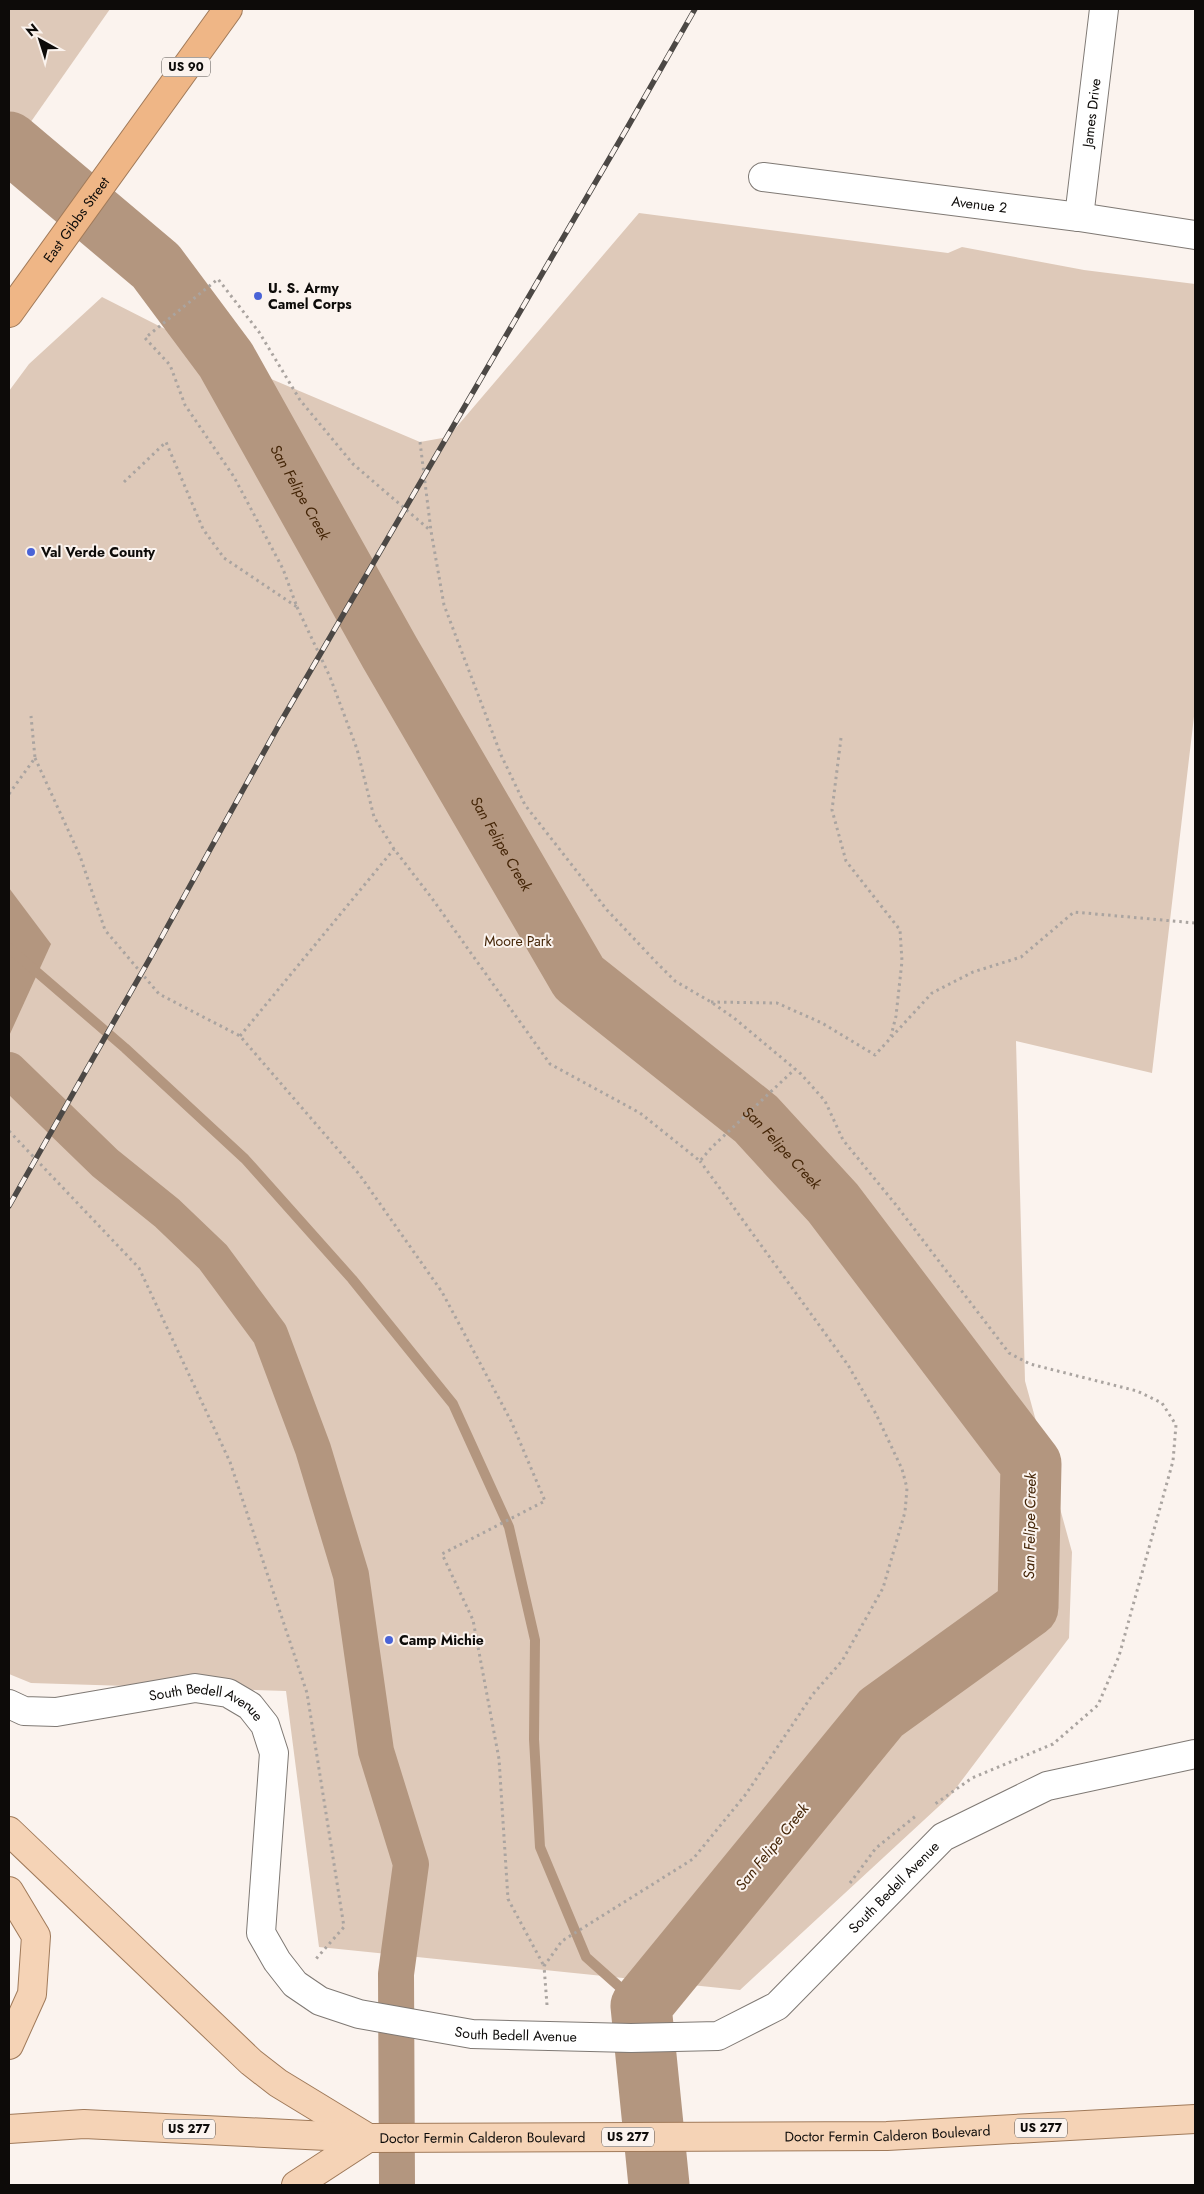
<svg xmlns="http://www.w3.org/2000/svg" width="1204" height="2194" font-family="Jost,sans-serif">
  <rect width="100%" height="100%" fill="#fbf3ee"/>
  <g fill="#dec9b9">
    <polygon points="9,9 110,9 9,153"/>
    <polygon points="639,213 948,253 962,247 1084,270 1195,284 1195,708 1152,1073 1016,1041 1025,1381 1072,1552 1069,1638 950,1796 740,1990 319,1947 286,1691 31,1683 9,1674 9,391 29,364 102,297 226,360 420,442 448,437"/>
  </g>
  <polygon fill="#b3967f" points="9,888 51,944 9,1036"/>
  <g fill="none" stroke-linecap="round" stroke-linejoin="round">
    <polyline stroke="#b3967f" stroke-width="10" points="9,948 125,1048 245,1159 352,1279 453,1404 509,1527 535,1640 534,1739 540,1847 586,1957 641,2006"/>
    <polyline stroke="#b3967f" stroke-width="36" points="9,1070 105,1163 167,1213 213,1257 270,1334 313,1449 351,1575 376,1751 411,1864 396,1974 397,2185"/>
    <path stroke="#b3967f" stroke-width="61" id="s1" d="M9,142L156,266L226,360L390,653L579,978L756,1119L833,1203L1031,1464L1028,1607L881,1713L641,2006L659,2185"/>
    <g stroke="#7f7974" stroke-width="30">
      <g id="minor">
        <path id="s2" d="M763,177L1079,217L1195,235"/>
        <path id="s3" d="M1079,217L1104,9"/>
        <path id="s4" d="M9,1704L24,1711L56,1712L195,1688L228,1693L250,1706L265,1725L274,1753L261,1933L277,1961L295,1984L320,2001L359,2014L472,2034L631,2038L718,2036L777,2006L943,1837L1047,1786L1195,1754"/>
      </g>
    </g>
    <g stroke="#a07a5a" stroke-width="30">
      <g id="major">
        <polyline points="9,1831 251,2062 278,2083 365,2136"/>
        <polyline points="9,1891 36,1936 32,1994 9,2045"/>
        <path id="s5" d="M9,2129L84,2124L368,2138L887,2136L1195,2119"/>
        <polyline points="296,2185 368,2138"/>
      </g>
    </g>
    <g stroke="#a07a5a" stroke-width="30">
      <g id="highway">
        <path id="s6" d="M9,313L228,9"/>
      </g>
    </g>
    <g stroke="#aaa4a0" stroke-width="3" stroke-dasharray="2.5 4" stroke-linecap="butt">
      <polyline points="420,442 431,531 444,605 501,755 525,805 607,910 656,962 675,981 711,1002 734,1018 801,1074 825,1101 843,1140 896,1205 1009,1353 1030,1364 1137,1391 1162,1403 1176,1425 1173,1461 1119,1656 1098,1705 1053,1744 972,1778 935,1804"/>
      <polyline points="124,482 166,442 203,529 224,558 297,607 283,569 234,477 185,405 170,365 145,338 218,279 259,332 300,400 353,464 431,531"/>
      <polyline points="297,607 330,677 357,749 374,817 394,849 431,897 550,1064 640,1113 700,1161 712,1147 795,1069"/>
      <polyline points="841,738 832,810 846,861 900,930 902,961 896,1016 891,1036"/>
      <polyline points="35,758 80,856 105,930 159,994 240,1036 359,1174 442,1292 511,1421 545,1501 442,1554 473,1620 499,1759 508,1899 544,1966"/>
      <polyline points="9,794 35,758 31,716"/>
      <polyline points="711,1002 777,1003 822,1023 875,1055 932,993 973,972 1021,957 1074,912 1195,923"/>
      <polyline points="240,1036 394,849"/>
      <polyline points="9,1131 139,1268 230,1462 307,1693 344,1927 315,1960"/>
      <polyline points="850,1883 876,1848 917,1815"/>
      <polyline points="547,2005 544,1966 562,1941 693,1859 746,1794 813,1694 842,1661 883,1588 905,1512 907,1488 902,1469 876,1414 848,1365 700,1161"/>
    </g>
    <use href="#minor" stroke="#fff" stroke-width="28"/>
    <use href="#major" stroke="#f5d3b6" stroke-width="28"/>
    <use href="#highway" stroke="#efb686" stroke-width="28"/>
    <g stroke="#4c4845" stroke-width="5.5">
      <polyline id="rail" points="9,1206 149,960 280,723 626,130 695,9"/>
    </g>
    <use href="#rail" stroke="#fbf3ee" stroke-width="4" stroke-dasharray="11" stroke-linecap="butt"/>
  </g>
  <g fill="#4a63d7" stroke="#fbf3ee" stroke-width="2">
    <circle cx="258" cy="296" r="5"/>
    <circle cx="31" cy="552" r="5"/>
    <circle cx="389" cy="1640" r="5"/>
  </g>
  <g text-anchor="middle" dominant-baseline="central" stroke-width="4" stroke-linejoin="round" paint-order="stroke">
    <g fill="#fbf3ee" stroke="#54514e" stroke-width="1">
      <rect x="162" y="57.5" width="48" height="19" rx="4"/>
      <rect x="1015" y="2118.5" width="52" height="19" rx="4"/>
      <rect x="163" y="2119.5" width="52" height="19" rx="4"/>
      <rect x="602" y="2127.5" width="52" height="19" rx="4"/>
    </g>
    <g font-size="12" font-weight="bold" fill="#0d0b09">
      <text x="186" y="67">US 90</text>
      <text x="1041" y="2128">US 277</text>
      <text x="189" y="2129">US 277</text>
      <text x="628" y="2137">US 277</text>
    </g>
    <g font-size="14" fill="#0d0b09" stroke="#fbf3ee">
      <text stroke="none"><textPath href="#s3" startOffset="105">James Drive</textPath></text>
      <text stroke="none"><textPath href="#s2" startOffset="218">Avenue 2</textPath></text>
      <text stroke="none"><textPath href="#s6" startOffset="115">East Gibbs Street</textPath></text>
      <text stroke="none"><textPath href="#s4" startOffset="204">South Bedell Avenue</textPath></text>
      <text stroke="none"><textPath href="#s4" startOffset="1209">South Bedell Avenue</textPath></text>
      <text stroke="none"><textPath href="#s4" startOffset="774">South Bedell Avenue</textPath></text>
      <text stroke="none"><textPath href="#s5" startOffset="879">Doctor Fermin Calderon Boulevard</textPath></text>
      <text stroke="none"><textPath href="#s5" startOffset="474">Doctor Fermin Calderon Boulevard</textPath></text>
    </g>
    <g font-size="14" font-weight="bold" fill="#0d0b09" stroke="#fbf3ee" text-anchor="start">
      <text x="268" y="288">U. S. Army<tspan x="268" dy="16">Camel Corps</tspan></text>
      <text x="41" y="552">Val Verde County</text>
      <text x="399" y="1640">Camp Michie</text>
    </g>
    <g font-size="14" fill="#452608" stroke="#fbf3ee">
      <text x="518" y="941">Moore Park</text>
    </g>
    <g font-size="15" font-style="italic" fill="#442507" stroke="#fbf3ee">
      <text stroke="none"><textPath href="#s1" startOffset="461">San Felipe Creek</textPath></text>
      <text stroke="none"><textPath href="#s1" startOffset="866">San Felipe Creek</textPath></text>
      <text stroke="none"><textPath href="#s1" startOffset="1286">San Felipe Creek</textPath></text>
      <text transform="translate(1030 1526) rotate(-89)">San Felipe Creek</text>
      <text transform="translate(772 1847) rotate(-51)">San Felipe Creek</text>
    </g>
  </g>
  <rect width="1204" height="2194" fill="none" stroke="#0d0b09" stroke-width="20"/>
  <g transform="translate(40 40) rotate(321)" stroke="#fbf3ee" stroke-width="4" paint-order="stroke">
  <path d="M0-4L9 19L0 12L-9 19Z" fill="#0d0b09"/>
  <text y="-8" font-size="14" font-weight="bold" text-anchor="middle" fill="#0d0b09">N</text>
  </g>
</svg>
